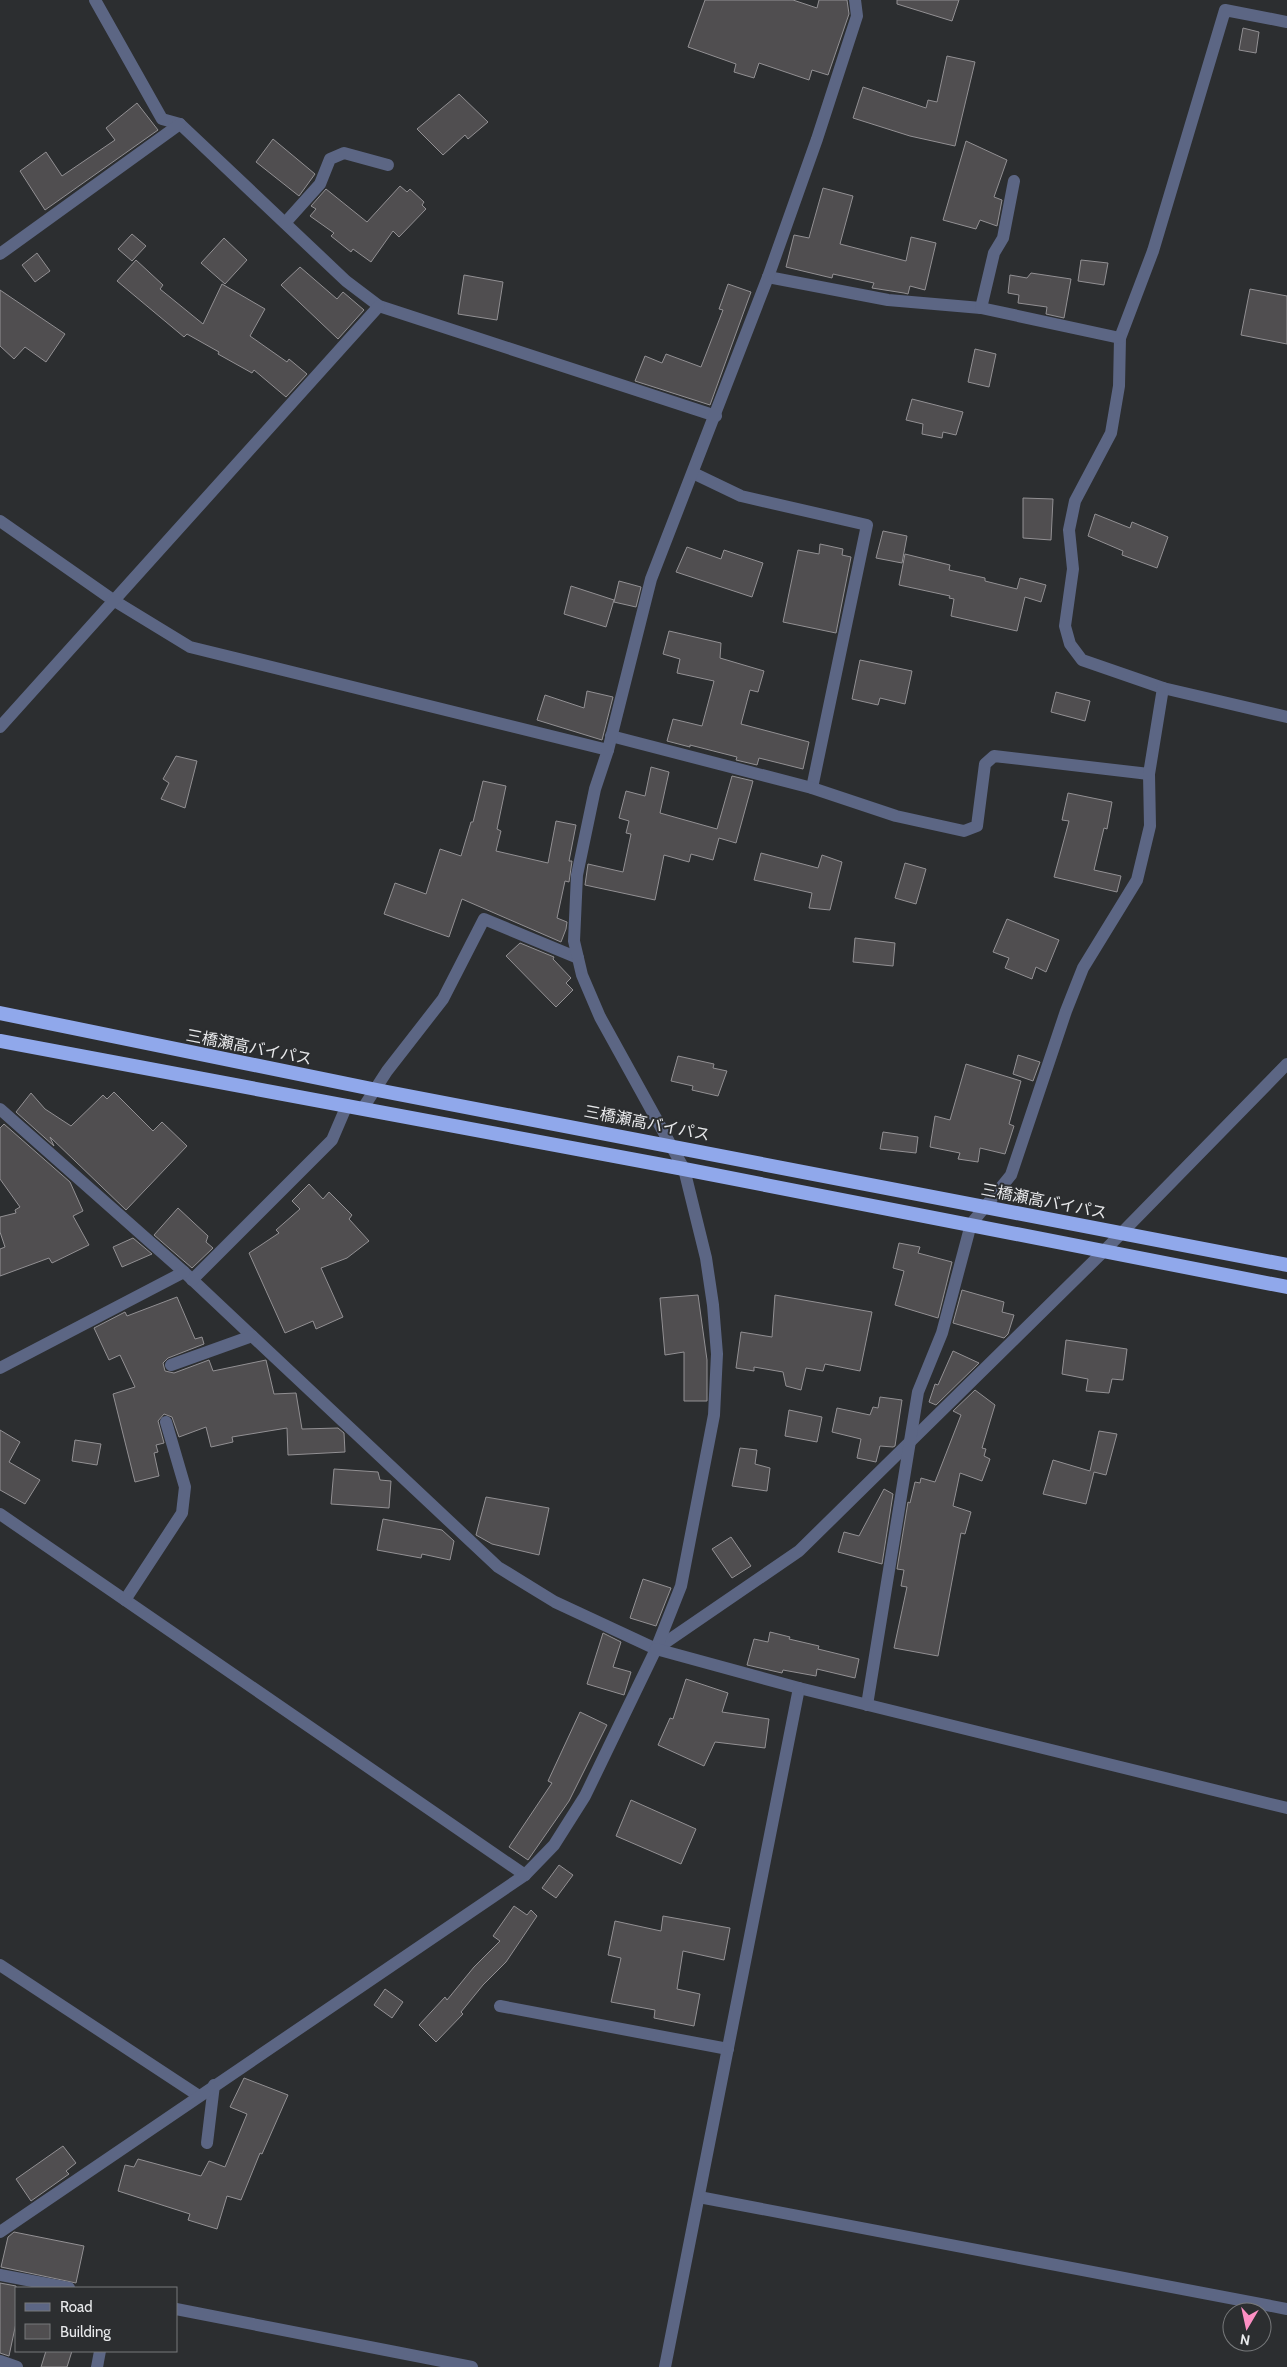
<svg xmlns="http://www.w3.org/2000/svg" width="1287" height="2367" font-family="Cabin,'Noto Sans JP',sans-serif">
  <rect width="100%" height="100%" fill="#2c2e30"/>
  <g fill="#504e50" stroke="#929093">
    <polygon points="705,0 793,0 817,8 819,0 847,0 849,14 828,75 812,70 809,80 759,63 754,78 734,72 736,64 688,47"/>
    <polygon points="897,0 959,0 952,21 897,4"/>
    <polygon points="1243,28 1259,32 1256,53 1239,50"/>
    <polygon points="947,56 975,62 955,146 910,136 853,118 863,87 926,108 928,100 937,102"/>
    <polygon points="459,94 488,122 468,139 465,135 443,155 417,129"/>
    <polygon points="137,103 158,130 45,210 20,171 46,152 62,176 115,140 106,128"/>
    <polygon points="273,139 315,174 299,196 256,162"/>
    <polygon points="966,141 1007,160 994,197 1002,200 997,226 980,220 976,229 943,220"/>
    <polygon points="400,186 407,192 410,189 424,202 422,205 426,209 399,237 393,231 371,262 353,249 351,252 331,236 334,233 310,216 316,209 311,206 326,189 367,222"/>
    <polygon points="823,188 853,196 840,244 906,261 911,237 936,243 925,290 910,286 908,294 904,293 872,288 874,283 833,274 832,278 786,267 794,235 809,238"/>
    <polygon points="132,234 146,246 132,261 118,249"/>
    <polygon points="224,238 247,260 225,284 201,263"/>
    <polygon points="37,253 50,271 35,282 22,265"/>
    <polygon points="136,260 163,285 160,289 203,324 222,284 265,309 250,336 287,362 289,359 307,374 286,397 254,370 252,373 218,354 219,352 187,334 184,337 117,281"/>
    <polygon points="1081,260 1108,263 1104,285 1078,281"/>
    <polygon points="300,267 337,299 343,292 364,310 338,339 281,285"/>
    <polygon points="1031,273 1071,279 1064,318 1046,314 1047,307 1018,303 1019,295 1008,293 1010,275 1027,278"/>
    <polygon points="464,275 503,282 497,320 458,314"/>
    <polygon points="728,284 751,292 710,405 635,381 645,356 662,363 666,354 701,367 723,310 719,309"/>
    <polygon points="1250,289 1287,296 1287,344 1241,335"/>
    <polygon points="0,290 65,334 46,362 25,347 14,359 0,346"/>
    <polygon points="975,349 996,354 989,387 968,382"/>
    <polygon points="912,399 963,412 956,435 943,432 942,438 922,434 923,424 906,420"/>
    <polygon points="1023,498 1053,499 1051,540 1023,538"/>
    <polygon points="1095,514 1130,528 1132,522 1168,537 1157,568 1122,555 1123,551 1088,536"/>
    <polygon points="883,531 907,536 902,563 876,558"/>
    <polygon points="820,544 843,549 842,555 851,557 836,633 783,622 798,550 819,554"/>
    <polygon points="687,547 721,559 724,550 763,563 752,597 676,572"/>
    <polygon points="905,554 950,565 949,570 985,578 985,581 1017,589 1020,578 1046,585 1041,602 1025,597 1017,631 951,616 954,599 949,598 950,596 899,585"/>
    <polygon points="619,581 641,587 636,607 614,602"/>
    <polygon points="571,586 614,600 606,627 564,614"/>
    <polygon points="669,631 721,643 720,658 764,671 758,692 750,690 741,724 809,742 803,769 759,758 757,765 736,760 737,757 690,745 690,747 667,741 673,719 702,726 714,681 677,673 680,659 663,654"/>
    <polygon points="860,660 912,671 905,704 880,698 878,705 852,699"/>
    <polygon points="587,691 613,697 602,740 537,720 545,695 584,708"/>
    <polygon points="1056,692 1090,701 1085,721 1051,712"/>
    <polygon points="176,756 197,761 185,808 161,799 169,783 163,779"/>
    <polygon points="651,767 669,772 660,813 717,829 732,776 753,781 736,843 719,838 713,860 691,854 689,862 664,855 655,900 585,885 588,864 623,872 631,834 626,833 629,821 619,818 626,791 645,796"/>
    <polygon points="483,781 506,786 497,829 501,831 496,851 548,863 556,821 576,825 569,861 572,861 569,882 565,881 557,918 567,922 566,929 561,942 462,899 449,937 384,914 395,883 426,894 440,849 461,856 471,822 473,822"/>
    <polygon points="1068,793 1112,802 1107,829 1104,828 1094,870 1121,876 1117,892 1054,877 1069,821 1062,820"/>
    <polygon points="761,853 818,868 822,855 842,862 830,910 809,908 812,893 754,880"/>
    <polygon points="905,863 926,869 916,904 895,898"/>
    <polygon points="1007,919 1059,940 1046,972 1036,967 1032,979 1005,968 1009,958 993,952"/>
    <polygon points="855,938 895,943 893,966 853,962"/>
    <polygon points="520,943 554,957 553,959 571,978 566,983 573,990 556,1007 506,956"/>
    <polygon points="1018,1055 1040,1062 1033,1081 1013,1074"/>
    <polygon points="678,1056 714,1064 713,1068 727,1071 718,1096 692,1090 693,1086 671,1081"/>
    <polygon points="966,1064 1021,1081 1009,1124 1014,1126 1005,1154 980,1148 978,1162 958,1159 960,1153 930,1147 935,1116 950,1120"/>
    <polygon points="114,1092 153,1131 162,1122 187,1146 126,1210 50,1137 54,1146 16,1112 31,1093 45,1109 71,1126 103,1095 107,1099"/>
    <polygon points="4,1124 70,1182 83,1211 73,1216 89,1245 52,1263 49,1258 0,1276 0,1249 5,1247 0,1232 0,1217 16,1213 15,1210 20,1207 0,1179 0,1128"/>
    <polygon points="883,1132 918,1137 916,1153 880,1149"/>
    <polygon points="309,1184 323,1199 329,1192 352,1215 349,1219 369,1241 347,1258 321,1268 343,1317 316,1329 313,1321 285,1333 249,1253 279,1233 276,1230 300,1209 292,1201"/>
    <polygon points="178,1208 208,1236 206,1242 213,1248 192,1268 154,1235"/>
    <polygon points="133,1238 152,1254 122,1267 113,1247"/>
    <polygon points="899,1243 920,1247 918,1253 952,1262 938,1318 895,1305 904,1271 893,1268"/>
    <polygon points="962,1290 1004,1302 1002,1312 1014,1315 1008,1334 1004,1338 953,1323"/>
    <polygon points="698,1295 707,1360 707,1401 684,1401 684,1352 665,1355 660,1298"/>
    <polygon points="775,1295 872,1312 860,1371 825,1364 823,1371 806,1368 801,1390 786,1386 783,1372 754,1367 754,1371 736,1368 741,1332 772,1337"/>
    <polygon points="177,1297 195,1339 202,1337 204,1344 168,1358 163,1363 165,1371 174,1373 209,1360 213,1371 266,1360 274,1394 296,1393 302,1429 338,1428 344,1433 345,1452 288,1455 287,1428 232,1437 233,1442 211,1447 206,1427 179,1437 172,1417 164,1414 158,1421 164,1443 156,1445 158,1452 154,1453 159,1476 135,1482 113,1394 135,1387 120,1355 109,1360 94,1328 125,1312 127,1316"/>
    <polygon points="1066,1340 1127,1349 1123,1380 1112,1379 1109,1393 1086,1391 1088,1379 1062,1374"/>
    <polygon points="953,1351 979,1363 936,1405 929,1402 935,1384 938,1385"/>
    <polygon points="975,1390 995,1405 982,1448 986,1449 984,1456 990,1459 982,1481 960,1473 953,1506 971,1512 965,1534 961,1533 938,1656 894,1648 907,1587 901,1586 904,1570 897,1569 908,1502 910,1503 915,1482 920,1483 921,1478 935,1482 961,1415 953,1411"/>
    <polygon points="880,1397 902,1400 895,1446 893,1447 880,1446 876,1462 857,1458 861,1439 832,1432 837,1408 870,1415 873,1407 878,1408"/>
    <polygon points="789,1410 822,1417 817,1442 785,1436"/>
    <polygon points="0,1430 20,1442 9,1462 40,1480 25,1504 0,1490"/>
    <polygon points="1099,1431 1117,1434 1106,1475 1094,1472 1086,1504 1043,1494 1053,1460 1090,1471"/>
    <polygon points="75,1440 101,1444 97,1465 72,1461"/>
    <polygon points="740,1448 757,1450 755,1464 770,1468 767,1491 732,1486"/>
    <polygon points="334,1469 378,1472 380,1480 391,1481 389,1508 331,1504"/>
    <polygon points="884,1489 893,1494 882,1564 838,1552 844,1532 859,1536"/>
    <polygon points="486,1497 549,1508 539,1555 492,1544 476,1535"/>
    <polygon points="383,1519 442,1530 454,1541 450,1560 422,1554 421,1558 377,1550"/>
    <polygon points="731,1537 751,1566 732,1578 712,1549"/>
    <polygon points="643,1579 671,1588 656,1626 630,1618"/>
    <polygon points="770,1632 790,1637 789,1639 819,1646 818,1649 859,1659 855,1678 817,1669 816,1676 783,1670 782,1673 747,1665 754,1639 768,1642"/>
    <polygon points="603,1633 621,1642 613,1667 631,1672 624,1695 587,1684"/>
    <polygon points="686,1679 728,1693 722,1712 769,1719 765,1748 715,1742 704,1766 658,1745 670,1718 673,1719"/>
    <polygon points="580,1712 607,1725 569,1801 528,1860 509,1847 552,1783 548,1781"/>
    <polygon points="631,1800 696,1829 681,1864 616,1836"/>
    <polygon points="559,1865 573,1875 556,1898 542,1888"/>
    <polygon points="514,1906 527,1915 531,1910 537,1916 506,1962 483,1985 461,2012 463,2014 436,2042 419,2025 445,1997 447,2000 474,1967 500,1941 493,1936"/>
    <polygon points="663,1916 730,1928 724,1960 683,1951 677,1989 700,1994 694,2026 654,2018 655,2010 611,2002 621,1958 608,1955 615,1921 661,1931"/>
    <polygon points="385,1989 403,2002 392,2018 374,2005"/>
    <polygon points="244,2078 288,2095 262,2154 260,2153 241,2200 227,2196 217,2229 188,2220 190,2214 118,2191 125,2165 134,2167 138,2159 201,2176 209,2161 225,2167 247,2114 230,2107"/>
    <polygon points="63,2146 76,2163 66,2171 69,2174 31,2201 16,2179"/>
    <polygon points="14,2232 84,2246 76,2283 1,2267 8,2237"/>
    <polygon points="0,2283 16,2286 16,2323 9,2356 0,2353"/>
    <polygon points="46,2351 72,2351 67,2367 41,2367"/>
  </g>
  <g fill="none" stroke-linecap="round" stroke-linejoin="round">
    <g stroke="#5c6684" stroke-width="12">
      <polyline points="95,0 162,119 180,124 346,281 379,306 716,416"/>
      <polyline points="1287,22 1225,10 1153,251 1120,338 1119,386 1111,433 1075,501 1069,530 1073,569 1065,626 1070,644 1082,660 1163,688 1287,717"/>
      <polyline points="285,223 320,184 330,159 344,153 388,165"/>
      <polyline points="0,254 180,124"/>
      <polyline points="768,277 888,300 981,308 1120,338"/>
      <polyline points="981,308 994,253 1003,238 1014,181"/>
      <polyline points="693,473 741,496 867,525 812,788"/>
      <polyline points="0,521 113,600 190,647 608,750"/>
      <polyline points="0,727 379,306"/>
      <polyline points="611,736 812,788 896,816 964,831 977,826 985,764 994,756 1149,774"/>
      <polyline points="363,1108 387,1071 443,999 484,919 578,958"/>
      <polyline points="0,1109 184,1272 498,1567 555,1602 656,1649"/>
      <polyline points="192,1280 332,1140 347,1105"/>
      <polyline points="171,1365 252,1336"/>
      <polyline points="0,1368 184,1272"/>
      <polyline points="0,1514 525,1875"/>
      <polyline points="125,1600 182,1513 185,1487 166,1422"/>
      <polyline points="656,1649 799,1551 1104,1251 1287,1064"/>
      <polyline points="867,1705 918,1392 942,1333 971,1224 1011,1175 1066,1011 1083,968 1137,880 1150,826 1149,774 1163,688"/>
      <polyline points="0,1965 199,2096"/>
      <polyline points="500,2006 728,2049"/>
      <polyline points="207,2143 214,2085"/>
      <polyline points="699,2197 1287,2309"/>
      <polyline points="0,2232 525,1875 554,1845 585,1796 656,1649 681,1586 714,1415 717,1354 713,1305 706,1258 684,1169 600,1017 582,975 574,941 577,875 595,789 608,750 651,579 768,277 817,139 857,16 855,0"/>
      <polyline points="0,2275 69,2288"/>
      <polyline points="176,2309 472,2367"/>
      <polyline points="0,2361 17,2367"/>
      <polyline points="97,2367 100,2351"/>
    </g>
    <g stroke="#5c6684" stroke-width="12">
      <polyline points="656,1649 799,1688 1287,1808"/>
      <polyline points="665,2367 799,1688"/>
    </g>
    <g stroke="#90a8eb" stroke-width="14">
      <polyline points="0,1013 377,1090 1287,1265"/>
      <polyline points="0,1041 684,1169 1287,1287"/>
    </g>
  </g>
  <g text-anchor="middle" dominant-baseline="central" stroke-width="4" stroke-linejoin="round" paint-order="stroke">
    <g font-size="16" fill="#e8e9eb" stroke="#2c2e30">
      <text transform="translate(249 1047) rotate(11)">三橋瀬高バイパス</text>
      <text transform="translate(647 1123) rotate(11)">三橋瀬高バイパス</text>
      <text transform="translate(1044 1201) rotate(11)">三橋瀬高バイパス</text>
    </g>
  </g>
  <rect x="15" y="2287" width="162" height="65" fill="#2c2e30" stroke="#77797b"/>
  <rect x="25" y="2303" width="25" height="8" fill="#5c6684" stroke="#77797b"/>
  <text x="60" y="2312" font-size="15" fill="#e8e9eb">Road</text>
  <rect x="25" y="2324" width="25" height="15" fill="#504e50" stroke="#77797b"/>
  <text x="60" y="2337" font-size="15" fill="#e8e9eb">Building</text>
  <g transform="translate(1247 2327) rotate(189)"><circle r="24" fill="#2c2e30" stroke="#77797b"/>
  <path d="M0-4L9 19L0 12L-9 19Z" fill="#fc8fc3"/>
  <text y="-8" font-size="14" font-weight="bold" text-anchor="middle" fill="#e8e9eb">N</text>
  </g>
</svg>
